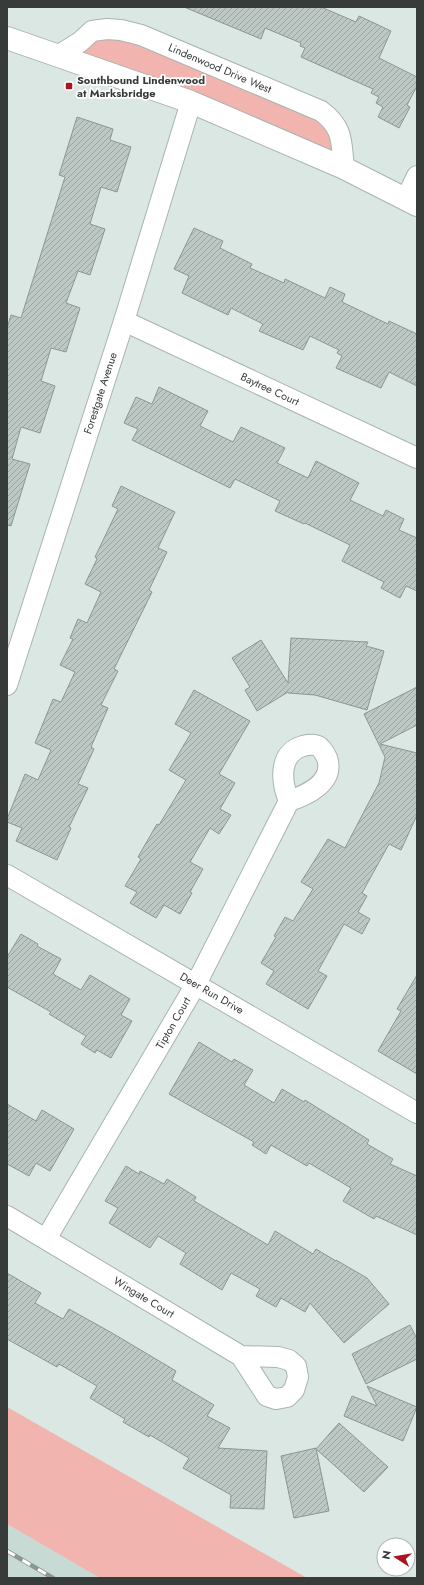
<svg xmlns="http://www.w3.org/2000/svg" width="424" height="1585" font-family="Jost,sans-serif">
  <defs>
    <pattern id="building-hatch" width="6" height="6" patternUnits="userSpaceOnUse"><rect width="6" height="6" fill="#bdc8c4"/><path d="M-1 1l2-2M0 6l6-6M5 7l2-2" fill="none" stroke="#9aa4a0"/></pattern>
  </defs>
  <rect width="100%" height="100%" fill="#dbe7e2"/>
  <polygon fill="#c7dad4" points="7,1524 100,1578 7,1578"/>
  <g fill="#f1b4ae">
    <polygon points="107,29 321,111 344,168 59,55"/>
    <polygon points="7,1407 307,1578 100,1578 7,1524"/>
  </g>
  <g fill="url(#building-hatch)" stroke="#8c9793">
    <polygon points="184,7 321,7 356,22 359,16 391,31 379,58 417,77 417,86 407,105 410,107 399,128 378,117 383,107 376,103 379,97 371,93 373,89 301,57 305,48 300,46 301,43 265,28 261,39"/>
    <polygon points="77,117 113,129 110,140 131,147 117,192 101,187 90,224 105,229 90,275 78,271 66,303 80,308 66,352 51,348 41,381 55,386 40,433 21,427 12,459 30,464 11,526 7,525 7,328 11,315 21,318 65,177 59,175"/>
    <polygon points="194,228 223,241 220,248 252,264 250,268 284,283 285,279 325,298 330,287 345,294 342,302 388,324 389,321 417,334 417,386 389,372 381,388 336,368 342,356 337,353 339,350 310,336 303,350 259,331 263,324 231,308 228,315 182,293 189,276 174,269"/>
    <polygon points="159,387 208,411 200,426 233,442 241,427 285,448 277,463 308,478 316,461 359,483 350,500 383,516 386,510 404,519 399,530 417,538 417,591 406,586 400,598 381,588 384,582 342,561 350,545 305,523 304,524 275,511 280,501 235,479 230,488 132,440 138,429 124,423 136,397 152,404"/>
    <polygon points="121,486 175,512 158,548 167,552 149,590 152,592 114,669 118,671 101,705 108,708 91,747 94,749 78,784 88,788 69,827 71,828 57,860 16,841 22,828 7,822 7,819 25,774 38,780 51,750 35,743 53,699 61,702 75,672 60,665 73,639 70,638 78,619 87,623 101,592 85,584 97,559 95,557 118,509 112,506"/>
    <polygon points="291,638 368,642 366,646 384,651 367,710 315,695 288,693 288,692 257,711 245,690 250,687 232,658 261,640 288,683"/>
    <polygon points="417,687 417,725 380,744 417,753 417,815 401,850 389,844 362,893 367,896 358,912 370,919 362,934 344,924 318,971 327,976 308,1009 266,984 274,971 261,963 276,937 274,936 285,917 293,921 313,889 301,882 328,839 345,848 379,783 385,757 364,714"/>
    <polygon points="194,690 250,721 219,774 235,783 220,809 231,815 219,834 210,828 190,862 203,869 190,892 192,893 180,914 164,905 156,918 130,903 137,892 125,886 141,859 138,857 157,824 159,825 186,780 169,770 191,733 175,724"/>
    <polygon points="21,934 38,944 37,946 61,959 53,974 81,990 90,975 130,999 121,1015 132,1021 111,1058 97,1050 95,1053 81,1044 86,1036 49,1014 51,1012 7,987 7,957"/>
    <polygon points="417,975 417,1074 378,1051 401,1011 397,1009"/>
    <polygon points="199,1042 232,1062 234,1059 253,1070 244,1085 274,1103 282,1089 304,1102 305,1100 369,1140 367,1144 393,1159 390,1164 417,1176 417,1235 376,1216 374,1219 343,1201 351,1188 309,1163 307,1166 271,1145 266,1154 252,1145 254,1142 169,1094"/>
    <polygon points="7,1104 36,1121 42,1110 74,1129 50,1171 36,1163 29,1176 7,1164"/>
    <polygon points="126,1166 139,1174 140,1171 164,1184 167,1179 196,1197 194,1201 268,1245 275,1231 313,1254 316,1249 336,1261 336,1260 367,1278 389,1304 344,1343 310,1303 305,1312 281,1298 276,1307 256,1296 260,1289 231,1273 222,1290 180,1264 186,1253 158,1236 150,1248 109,1223 118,1208 105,1201"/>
    <polygon points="7,1273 41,1293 35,1303 63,1319 69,1309 112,1333 176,1371 172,1380 214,1405 207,1416 230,1428 218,1448 267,1451 264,1509 230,1508 231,1495 183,1468 189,1458 150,1435 149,1437 123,1422 125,1419 90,1398 97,1386 59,1364 57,1367 7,1339"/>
    <polygon points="410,1325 417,1339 417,1359 366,1384 352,1354"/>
    <polygon points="367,1386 417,1407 403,1441 344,1416 352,1396 377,1406"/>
    <polygon points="339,1423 388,1467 364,1492 316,1449"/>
    <polygon points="316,1448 329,1511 294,1518 281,1456"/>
  </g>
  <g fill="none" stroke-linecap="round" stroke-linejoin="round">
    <g stroke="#a9b4b0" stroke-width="22">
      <g id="street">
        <path d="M59,55L80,42L92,31L107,29L121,30L141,35L321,111C344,128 341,142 344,168"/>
        <polyline points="406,199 417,176"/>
        <polyline points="124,321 417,458"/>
        <polyline points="7,685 124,321 191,102"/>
        <polyline points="7,875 417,1113"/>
        <polyline points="7,1216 241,1356 267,1396 276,1399 287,1397 294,1390 298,1377 296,1366 289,1360 278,1357 241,1356"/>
        <path d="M46,1239L196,984L289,801C307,795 335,782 327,758C325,754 322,748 318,746C313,744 307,745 303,746C278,753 281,782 289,801"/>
      </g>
    </g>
    <g stroke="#a9b4b0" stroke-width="24">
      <polyline id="secondary" points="7,38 191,102 344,168 417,205"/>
    </g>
    <use href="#street" stroke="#fff" stroke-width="20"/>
    <use href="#secondary" stroke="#fff" stroke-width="22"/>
    <g stroke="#8e9693" stroke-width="4.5">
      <polyline id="rail" points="7,1551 53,1578"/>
    </g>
    <use href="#rail" stroke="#fff" stroke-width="3" stroke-dasharray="9" stroke-linecap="butt"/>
  </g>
  <rect fill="#a91420" stroke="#fff" stroke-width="1.5" x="65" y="82" width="8" height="8" rx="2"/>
  <g text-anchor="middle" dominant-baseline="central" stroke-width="3.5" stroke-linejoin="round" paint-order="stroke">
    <g font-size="11" fill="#373b3a" stroke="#fff">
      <text transform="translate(220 68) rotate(23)">Lindenwood Drive West</text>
      <text transform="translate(270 389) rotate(25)">Baytree Court</text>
      <text transform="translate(100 393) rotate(-72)">Forestgate Avenue</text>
      <text transform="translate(212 993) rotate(30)">Deer Run Drive</text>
      <text transform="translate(173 1023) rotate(-60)">Tipton Court</text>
      <text transform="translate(144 1297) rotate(31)">Wingate Court</text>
    </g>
    <g font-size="11" font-weight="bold" fill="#373b3a" stroke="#fff" text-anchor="start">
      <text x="77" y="80">Southbound Lindenwood<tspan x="77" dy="13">at Marksbridge</tspan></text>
    </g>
  </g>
  <rect width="424" height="1585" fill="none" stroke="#373b3a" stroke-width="16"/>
  <g transform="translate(396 1557) rotate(282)"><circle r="19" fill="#ffffff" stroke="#afb1b0"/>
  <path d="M0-3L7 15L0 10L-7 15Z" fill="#a91420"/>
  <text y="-6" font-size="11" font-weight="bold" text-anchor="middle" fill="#373b3a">N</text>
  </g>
</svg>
